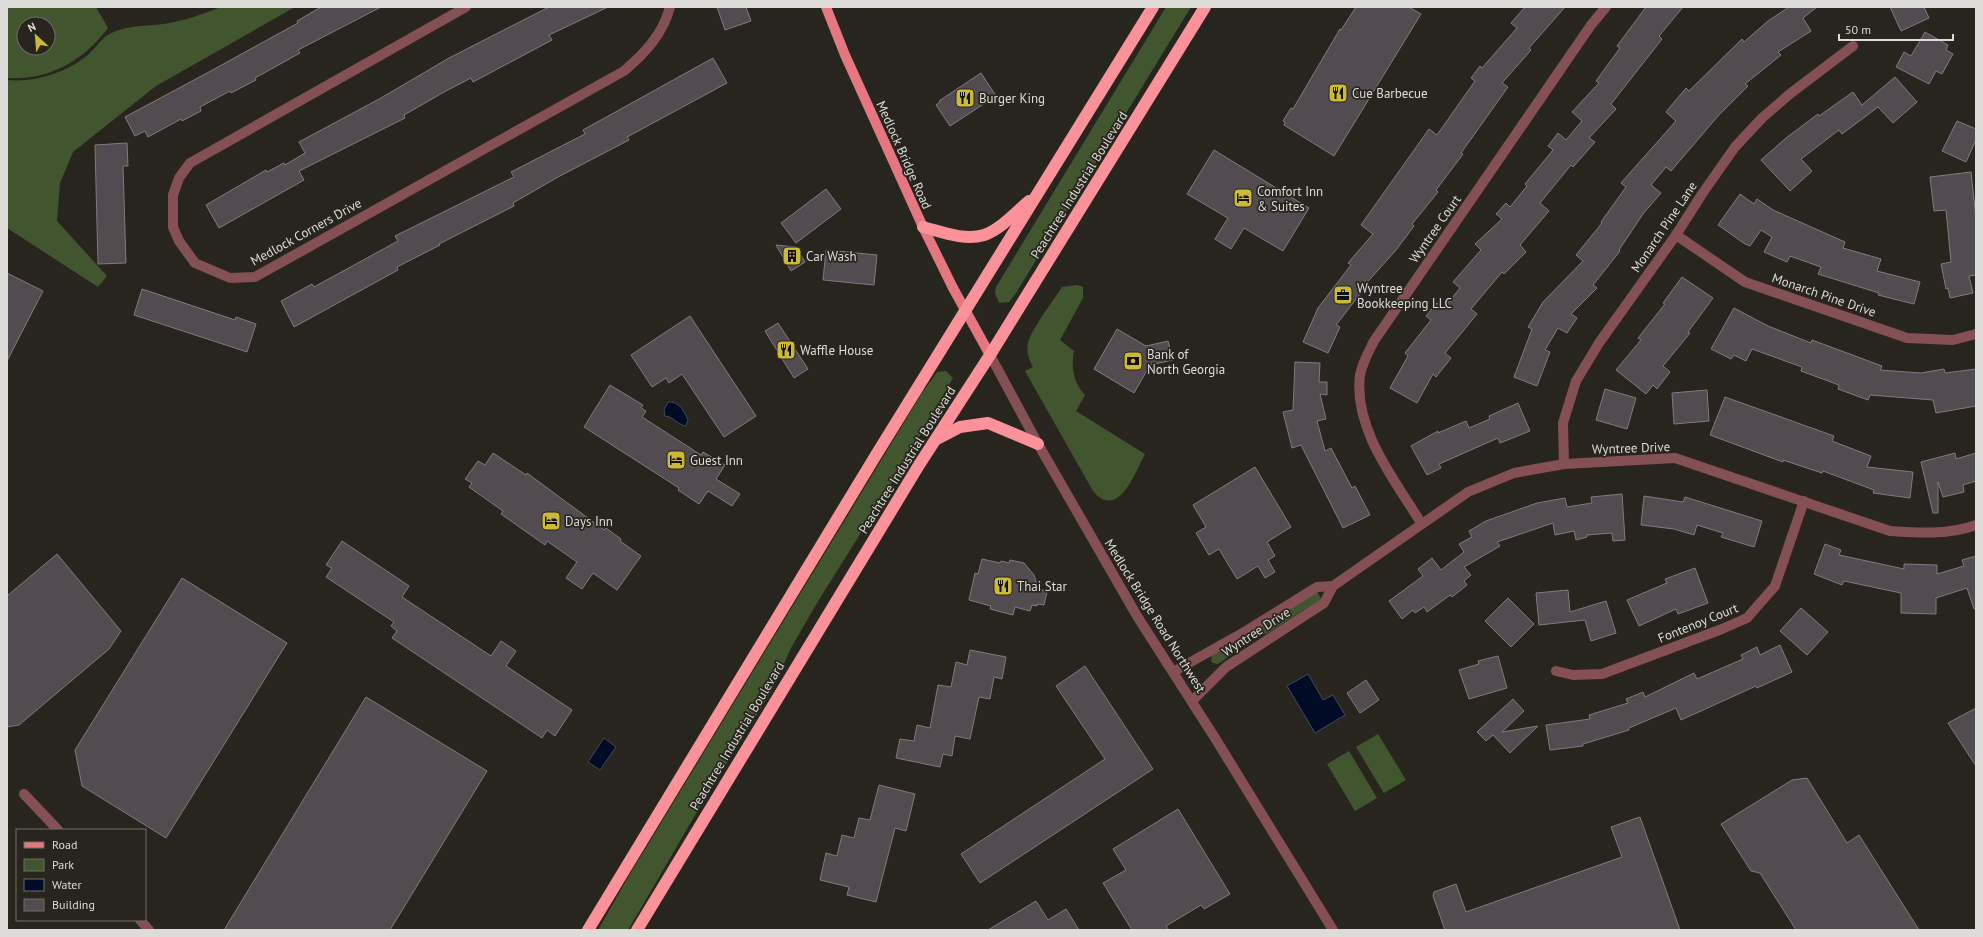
<svg xmlns="http://www.w3.org/2000/svg" width="1983" height="937" font-family="'PT Sans',sans-serif">
  <rect width="100%" height="100%" fill="#28251f"/>
  <g fill="#41562e" fill-rule="evenodd">
    <path d="M7,7H96L108,28C84,60 49,81 7,78ZM24,24H48V48H24Z"/>
    <path d="M221,7H295L156,86L73,152L60,183L57,221L107,276L98,287L7,228V80C35,83 68,72 89,54C95,48 100,41 106,36C125,24 148,27 169,23C187,20 203,14 221,7Z"/>
    <polygon points="1166,7 1191,7 1016,293 1009,302 999,303 995,293 996,287"/>
    <path d="M1077,285L1083,287V298L1060,340L1074,351C1071,366 1073,383 1085,395L1076,411L1145,454C1135,473 1118,521 1093,491L1025,371L1033,367C1029,360 1026,352 1028,343C1032,328 1053,301 1062,287Z"/>
    <polygon points="946,371 953,378 902,467 817,603 791,648 771,692 705,798 637,915 628,930 598,930 627,879 922,393 937,372"/>
    <polygon points="1313,592 1318,593 1321,599 1271,631 1266,634 1262,633 1260,629 1262,625"/>
    <polygon points="1233,643 1238,646 1238,650 1218,664 1213,663 1211,661 1212,655"/>
    <polygon points="1378,734 1406,780 1384,793 1356,747"/>
    <polygon points="1349,751 1377,798 1355,811 1327,764"/>
  </g>
  <g fill="#000b25" stroke="#434a5b">
    <path d="M668,402C679,401 684,411 688,420L686,426C678,425 674,417 665,416L664,410Z"/>
    <polygon points="1308,674 1323,700 1333,695 1345,715 1315,733 1287,686"/>
    <polygon points="604,738 616,747 600,770 588,762"/>
  </g>
  <g fill="#524c51" stroke="#817b80">
    <polygon points="321,7 381,7 298,50 300,53 255,78 256,80 231,93 230,91 200,107 201,111 182,121 181,119 148,137 145,131 135,136 125,117 207,73 298,23 297,21"/>
    <polygon points="549,7 608,7 549,35 552,40 473,82 471,78 444,92 404,115 405,118 299,171 304,180 219,228 206,205 266,170 267,172 284,163 285,165 305,153 299,142 381,98 449,58"/>
    <polygon points="717,7 746,7 751,21 725,30"/>
    <polygon points="1356,7 1409,7 1421,14 1334,156 1284,125 1285,122 1283,121 1291,108 1293,109 1340,29 1341,30"/>
    <polygon points="1525,7 1565,7 1529,48 1531,50 1502,83 1508,87 1461,153 1463,154 1436,190 1438,192 1412,224 1414,226 1396,250 1363,287 1364,289 1336,325 1340,327 1328,353 1303,342 1318,308 1351,265 1348,263 1373,234 1361,225 1429,129 1437,135 1475,81 1471,78 1480,66 1482,68 1517,28 1511,23"/>
    <polygon points="1646,7 1683,7 1659,36 1662,39 1611,104 1616,109 1589,138 1595,142 1573,167 1571,165 1540,203 1549,211 1520,245 1526,252 1504,274 1502,272 1471,309 1477,314 1445,353 1451,358 1436,377 1433,374 1417,403 1390,388 1408,356 1405,353 1431,320 1426,316 1437,303 1444,308 1460,288 1453,282 1481,250 1475,244 1502,219 1496,214 1506,203 1510,207 1527,186 1525,184 1553,150 1548,146 1558,133 1566,140 1582,121 1572,112 1599,83 1596,81 1620,48 1617,46"/>
    <polygon points="1789,7 1817,7 1803,18 1811,31 1778,52 1781,55 1745,84 1748,86 1718,116 1671,171 1666,167 1651,185 1661,193 1643,214 1619,250 1620,251 1593,285 1597,288 1571,314 1577,318 1567,333 1558,328 1545,350 1550,352 1537,386 1514,377 1532,329 1528,327 1543,302 1583,261 1576,255 1602,223 1601,222 1626,187 1621,183 1676,121 1666,112 1686,88 1689,91 1742,39 1744,42 1768,21"/>
    <polygon points="1890,7 1924,7 1929,18 1901,31"/>
    <polygon points="1925,32 1948,45 1946,50 1953,54 1942,74 1936,71 1929,84 1896,67 1904,52 1911,56"/>
    <polygon points="713,58 727,83 627,137 629,140 558,177 513,203 514,206 439,244 440,245 397,267 398,270 294,327 281,301 312,284 314,287 398,241 395,236 514,177 511,172 585,134 583,130"/>
    <polygon points="981,73 996,96 950,126 936,105 940,102 939,101"/>
    <polygon points="1895,77 1917,102 1893,123 1878,107 1842,134 1839,130 1801,159 1812,171 1790,191 1761,160 1786,138 1818,114 1819,116 1853,92 1862,105"/>
    <polygon points="1957,121 1976,129 1976,140 1966,162 1942,151"/>
    <polygon points="127,143 128,166 123,166 126,263 98,264 95,145"/>
    <polygon points="1214,150 1309,208 1283,251 1244,228 1231,249 1215,239 1228,218 1187,194"/>
    <polygon points="1971,172 1976,218 1976,275 1969,276 1973,293 1950,298 1948,288 1946,289 1941,264 1951,262 1946,210 1934,211 1930,177"/>
    <polygon points="826,189 841,209 796,243 781,223"/>
    <polygon points="1740,194 1754,204 1757,199 1773,210 1845,242 1843,248 1881,259 1877,271 1920,282 1914,304 1878,295 1879,293 1818,274 1821,267 1790,256 1787,262 1764,252 1772,237 1761,230 1750,246 1745,244 1718,225"/>
    <polygon points="776,245 796,247 805,262 791,271"/>
    <polygon points="826,250 877,255 874,285 823,280"/>
    <polygon points="7,273 43,291 7,361"/>
    <polygon points="1682,277 1713,298 1688,332 1690,333 1663,366 1670,372 1657,389 1653,385 1646,394 1616,370 1641,340 1638,338 1665,304 1663,303"/>
    <polygon points="142,289 235,320 236,317 256,324 247,352 134,315"/>
    <polygon points="1734,308 1768,326 1811,343 1812,340 1882,366 1880,370 1921,373 1944,369 1945,373 1976,369 1976,406 1936,413 1933,400 1870,395 1868,400 1838,389 1839,385 1801,371 1802,367 1752,349 1746,361 1734,355 1731,359 1711,349"/>
    <polygon points="690,316 756,416 724,437 682,374 669,383 666,378 652,387 631,355"/>
    <polygon points="778,323 808,369 794,378 765,331"/>
    <polygon points="1117,329 1146,346 1168,341 1173,360 1150,365 1134,393 1094,369"/>
    <polygon points="1295,362 1320,363 1319,382 1327,382 1327,395 1320,394 1326,419 1317,421 1325,451 1331,448 1352,488 1355,486 1370,515 1343,528 1301,445 1292,448 1283,412 1293,410"/>
    <polygon points="610,385 643,405 641,408 646,411 642,417 701,455 703,452 725,465 716,479 740,494 732,506 708,491 699,504 678,490 679,488 584,427"/>
    <polygon points="1605,389 1636,398 1627,429 1596,420"/>
    <polygon points="1707,390 1709,421 1674,424 1672,393"/>
    <polygon points="1725,397 1834,436 1832,441 1871,456 1867,467 1913,472 1910,498 1873,493 1874,490 1823,471 1822,473 1783,460 1783,462 1710,435"/>
    <polygon points="1518,403 1530,431 1500,443 1498,438 1439,464 1441,468 1427,475 1411,446 1438,431 1438,433 1466,421 1469,428 1490,419 1489,416"/>
    <polygon points="493,453 526,475 527,473 604,530 606,528 621,539 620,541 641,556 617,590 593,573 582,589 566,578 577,562 547,541 545,545 501,514 503,511 469,487 472,483 465,479 478,461 485,465"/>
    <polygon points="1955,453 1956,459 1976,453 1976,481 1963,485 1964,492 1943,497 1938,482 1938,513 1933,513 1921,462"/>
    <polygon points="1255,467 1291,527 1267,542 1275,556 1268,560 1275,572 1265,578 1258,566 1237,579 1219,549 1209,555 1196,533 1206,527 1193,505"/>
    <polygon points="1622,494 1625,540 1613,541 1612,533 1587,535 1587,537 1576,540 1574,531 1555,535 1553,523 1497,542 1500,546 1464,567 1471,575 1464,581 1467,585 1452,597 1450,595 1427,612 1424,607 1415,613 1413,610 1402,619 1389,601 1423,576 1418,569 1432,558 1441,570 1464,552 1459,544 1472,537 1469,531 1486,521 1537,503 1565,498 1567,507 1592,503 1591,497"/>
    <polygon points="1644,496 1683,502 1685,497 1762,521 1754,547 1721,537 1723,533 1697,525 1694,535 1674,529 1641,525"/>
    <polygon points="342,541 409,586 402,597 491,656 501,641 516,651 506,666 572,710 555,736 547,730 542,738 392,638 397,631 391,626 394,622 326,577 332,568 326,565"/>
    <polygon points="1825,544 1841,550 1839,555 1904,569 1904,564 1937,565 1937,574 1964,566 1962,560 1976,556 1976,609 1974,609 1967,588 1936,598 1936,614 1901,613 1901,593 1844,581 1842,585 1814,574"/>
    <polygon points="57,554 121,631 109,649 19,725 7,727 7,596"/>
    <polygon points="982,559 1000,563 1001,561 1009,563 1010,560 1024,563 1034,575 1038,588 1047,592 1044,605 1037,604 1037,606 1032,605 1030,611 1015,607 1013,615 990,609 991,606 969,600 975,573 978,574"/>
    <polygon points="1695,568 1708,603 1678,614 1676,609 1639,626 1627,600 1667,583 1665,579"/>
    <polygon points="182,578 287,643 166,838 82,786 75,750"/>
    <polygon points="1568,590 1570,612 1606,601 1616,633 1591,641 1585,620 1539,625 1536,593"/>
    <polygon points="1508,598 1534,624 1511,647 1485,621"/>
    <polygon points="1801,608 1828,632 1807,655 1780,631"/>
    <polygon points="1780,645 1792,672 1757,688 1756,686 1681,720 1676,708 1629,728 1629,730 1583,744 1583,746 1550,750 1546,725 1590,719 1589,715 1628,703 1626,699 1643,692 1645,697 1694,673 1697,679 1743,659 1741,655 1757,647 1760,655"/>
    <polygon points="970,650 1006,657 1002,679 994,677 990,699 979,697 970,739 955,736 952,756 943,754 940,767 896,758 900,739 914,741 917,725 930,728 938,685 951,687 956,662 967,665"/>
    <polygon points="1498,656 1507,688 1469,699 1459,670 1479,664 1478,661"/>
    <polygon points="1085,666 1153,769 980,883 961,854 1105,759 1056,686"/>
    <polygon points="1366,680 1379,700 1360,713 1347,693"/>
    <polygon points="366,697 487,771 390,930 224,930"/>
    <polygon points="1513,699 1524,711 1502,732 1538,726 1510,753 1493,735 1486,741 1477,732"/>
    <polygon points="1976,708 1976,766 1948,723"/>
    <polygon points="1807,778 1847,843 1859,835 1919,930 1796,930 1760,873 1751,871 1721,824 1792,780"/>
    <polygon points="879,785 915,794 906,831 895,828 876,902 847,895 849,887 820,880 826,853 837,856 842,835 854,838 859,818 870,820"/>
    <polygon points="1178,809 1230,894 1204,909 1201,905 1166,926 1169,930 1132,930 1103,883 1126,870 1113,849"/>
    <polygon points="1640,817 1680,930 1445,930 1433,896 1434,892 1456,884 1466,912 1622,857 1611,827"/>
    <polygon points="1036,901 1048,920 1066,909 1079,930 988,930"/>
  </g>
  <g fill="none" stroke-linecap="round" stroke-linejoin="round">
    <g stroke="#855053" stroke-width="10">
      <path d="M466,7L190,163L179,178L173,195V227L179,241L195,263L230,278L255,277L624,71C645,53 663,34 670,7"/>
      <polyline points="1676,235 1745,282 1907,338 1953,340 1976,334"/>
      <polyline points="990,355 1038,444 1137,616 1215,738 1333,930"/>
      <polyline points="1564,464 1563,423 1576,381 1599,343 1676,235 1702,194 1735,147 1762,118 1791,93 1853,46"/>
      <path d="M1421,523C1395,480 1353,429 1360,375C1362,364 1369,351 1374,341L1591,25L1606,7"/>
      <polyline points="1556,671 1573,675 1602,674 1722,629 1747,618 1775,586 1804,501"/>
      <polyline points="1173,672 1246,631 1317,587 1333,586"/>
      <path d="M1192,701L1226,667L1324,603L1333,586L1468,492L1514,473L1564,464L1675,458L1890,531C1919,533 1949,535 1976,525"/>
      <polyline points="24,794 58,830"/>
      <polyline points="140,920 149,930"/>
    </g>
    <polyline stroke="#e47780" stroke-width="10" points="826,7 845,55 923,227 953,288 990,355"/>
    <g stroke="#fb9199" stroke-width="12">
      <path d="M923,227C942,232 965,241 984,235C1001,229 1016,212 1029,201"/>
      <polyline points="937,439 960,427 988,423 1038,444"/>
      <polyline points="588,930 876,455 1153,7"/>
      <polyline points="637,930 919,465 990,355 1205,7"/>
    </g>
  </g>
  <defs>
    <g id="restaurant-square" transform="scale(1)"><rect x="-9" y="-9" width="18" height="18" rx="4" fill="#ccb938" stroke="#28251f"/><path d="M-5-6h1v4h1v-4h1v4h1v-4h1v5L-1.5 .5V6h-2V.5L-5-1ZM5-6V6H3V1.5H1.5Q1.5-4 5-6Z" fill="#111"/></g>
    <g id="hotel-square" transform="scale(1)"><rect x="-9" y="-9" width="18" height="18" rx="4" fill="#ccb938" stroke="#28251f"/><path d="M-6-4.5h1.5V1H6V5H4.5V3h-9V5H-6ZM-4 0a1.8 1.8 0 1 1 3.6 0ZM.5 0V-2.5h3Q6-2.5 6 0Z" fill="#111"/></g>
    <g id="building-square" transform="scale(1)"><rect x="-9" y="-9" width="18" height="18" rx="4" fill="#ccb938" stroke="#28251f"/><path d="M-4-6H4V6H1V3H-1V6H-4ZM-2.5-4.3h1.7v1.8h-1.7ZM.8-4.3h1.7v1.8H.8ZM-2.5-1h1.7V.8h-1.7ZM.8-1h1.7V.8H.8Z" fill="#111"/></g>
    <g id="office-square" transform="scale(1)"><rect x="-9" y="-9" width="18" height="18" rx="4" fill="#ccb938" stroke="#28251f"/><path d="M-6-3h4V-5.5h4V-3h4V5H-6ZM-1-4.5V-3h2v-1.5ZM-6 0V1H6V0Z" fill="#111"/></g>
    <g id="bank-square" transform="scale(1)"><rect x="-9" y="-9" width="18" height="18" rx="4" fill="#ccb938" stroke="#28251f"/><path d="M-6-4H6V4H-6ZM0-2.3a2.3 2.3 0 1 0 0 4.6a2.3 2.3 0 1 0 0-4.6Z" fill="#111"/></g>
  </defs>
  <g fill-rule="evenodd">
    <use href="#restaurant-square" x="1338" y="93"/>
    <use href="#restaurant-square" x="965" y="98"/>
    <use href="#hotel-square" x="1243" y="198"/>
    <use href="#building-square" x="792" y="256"/>
    <use href="#office-square" x="1343" y="295"/>
    <use href="#restaurant-square" x="786" y="350"/>
    <use href="#bank-square" x="1133" y="361"/>
    <use href="#hotel-square" x="676" y="460"/>
    <use href="#hotel-square" x="551" y="521"/>
    <use href="#restaurant-square" x="1003" y="586"/>
  </g>
  <g text-anchor="middle" dominant-baseline="central" stroke-width="3.5" stroke-linejoin="round" paint-order="stroke">
    <g font-size="13" fill="#dedcd8" stroke="#28251f" text-anchor="start">
      <text x="1352" y="93">Cue Barbecue</text>
      <text x="979" y="98">Burger King</text>
      <text x="1257" y="191">Comfort Inn<tspan x="1257" dy="15">&amp; Suites</tspan></text>
      <text x="806" y="256">Car Wash</text>
      <text x="1357" y="288">Wyntree<tspan x="1357" dy="15">Bookkeeping LLC</tspan></text>
      <text x="800" y="350">Waffle House</text>
      <text x="1147" y="354">Bank of<tspan x="1147" dy="15">North Georgia</tspan></text>
      <text x="690" y="460">Guest Inn</text>
      <text x="565" y="521">Days Inn</text>
      <text x="1017" y="586">Thai Star</text>
    </g>
    <g font-size="13" fill="#dedcd8" stroke="#28251f">
      <text transform="translate(904 155) rotate(66)">Medlock Bridge Road</text>
      <text transform="translate(1079 185) rotate(-58)">Peachtree Industrial Boulevard</text>
      <text transform="translate(1664 227) rotate(-56)">Monarch Pine Lane</text>
      <text transform="translate(1435 229) rotate(-55)">Wyntree Court</text>
      <text transform="translate(306 232) rotate(-29)">Medlock Corners Drive</text>
      <text transform="translate(1824 295) rotate(19)">Monarch Pine Drive</text>
      <text transform="translate(1631 448) rotate(-2)">Wyntree Drive</text>
      <text transform="translate(907 460) rotate(-58)">Peachtree Industrial Boulevard</text>
      <text transform="translate(1155 616) rotate(58)">Medlock Bridge Road Northwest</text>
      <text transform="translate(1698 623) rotate(-22)">Fontenoy Court</text>
      <text transform="translate(1256 632) rotate(-33)">Wyntree Drive</text>
      <text transform="translate(737 736) rotate(-59)">Peachtree Industrial Boulevard</text>
    </g>
  </g>
  <rect width="1983" height="937" fill="none" stroke="#dedcd8" stroke-width="16"/>
  <rect x="16" y="829" width="130" height="92" fill="#28251f" stroke="#716e69"/>
  <rect x="24" y="842" width="20" height="6" fill="#e47780" stroke="#716e69"/>
  <text x="52" y="849" font-size="12" fill="#dedcd8">Road</text>
  <rect x="24" y="859" width="20" height="12" fill="#41562e" stroke="#716e69"/>
  <text x="52" y="869" font-size="12" fill="#dedcd8">Park</text>
  <rect x="24" y="879" width="20" height="12" fill="#000b25" stroke="#716e69"/>
  <text x="52" y="889" font-size="12" fill="#dedcd8">Water</text>
  <rect x="24" y="899" width="20" height="12" fill="#524c51" stroke="#716e69"/>
  <text x="52" y="909" font-size="12" fill="#dedcd8">Building</text>
  <g transform="translate(36 36) rotate(334)"><circle r="19" fill="#28251f" stroke="#716e69"/>
  <path d="M0-3L7 15L0 10L-7 15Z" fill="#ccb938"/>
  <text y="-6" font-size="11" font-weight="bold" text-anchor="middle" fill="#dedcd8">N</text>
  </g>
  <path d="M1839 34v6h114v-6" fill="none" stroke="#dedcd8" stroke-width="2"/>
  <text x="1845" y="34" font-size="12" fill="#dedcd8" stroke="#28251f" stroke-width="3" paint-order="stroke">50 m</text>
</svg>
